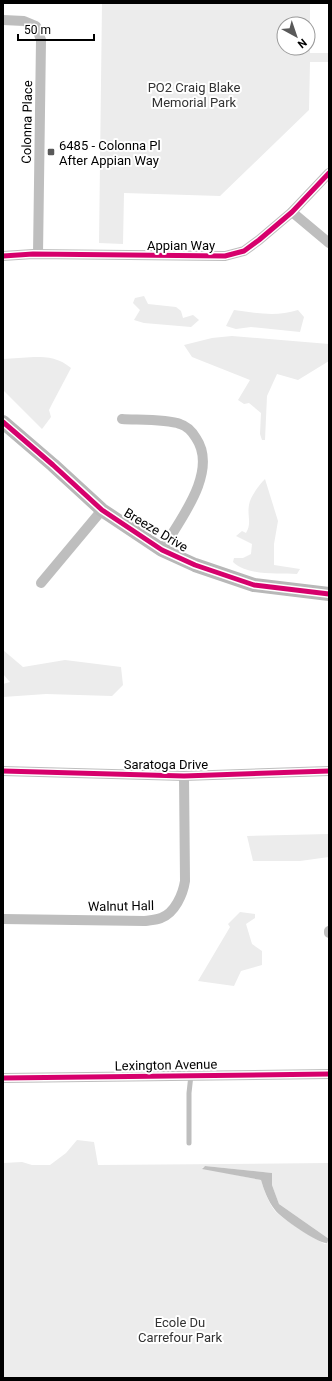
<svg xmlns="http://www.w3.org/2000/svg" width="332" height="1381" font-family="Roboto,sans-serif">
  <rect width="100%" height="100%" fill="#fff"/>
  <g fill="#ececec" fill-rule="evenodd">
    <path d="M102,3H310V53H329V62H310L309,110L220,196L124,193L123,244L99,243ZM284,24H308V48H284Z"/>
    <polygon points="144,296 148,304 176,307 181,311 183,318 193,315 199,320 191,327 144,323 134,320 140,310 133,303 135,298"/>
    <path d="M234,310C256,313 276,317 298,310L304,317L300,332L251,327L236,329L226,326Z"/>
    <polygon points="232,336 329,344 329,361 298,380 277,374 267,396 265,440 262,440 260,434 261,413 249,403 244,404 238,400 250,380 192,357 184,345 212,338"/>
    <path d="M34,357C49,357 59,358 71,368L52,404L49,410L51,417L42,429L44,431L3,390V359Z"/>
    <path d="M265,479L278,521L274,544V565L300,569L297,574C278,573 248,576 233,562L234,558H243L251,554L252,544L236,536L242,531L246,533C252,523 247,516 249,505C250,497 259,485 265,479Z"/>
    <polygon points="3,650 23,667 65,660 121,667 123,685 112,696 46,694 3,697 3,684 10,682 3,674"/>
    <polygon points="329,834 329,857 300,861 253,861 247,836"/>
    <polygon points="240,912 255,914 255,918 246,924 252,944 262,951 262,965 241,971 234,986 198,981 230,927 228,924"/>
    <path d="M77,1140L94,1142L98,1165L329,1163V1239L279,1204L272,1185V1173L205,1166L202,1168L261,1180C264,1190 268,1202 275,1211C284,1220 313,1238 325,1244L329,1240V1378H3V1163L22,1162L32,1165H50L66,1153Z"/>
  </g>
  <path fill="#bfbfbf" d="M205,1166L272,1173V1185L279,1204L329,1239L327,1243C319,1244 281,1218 275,1210C268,1201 264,1190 261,1180L202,1169Z"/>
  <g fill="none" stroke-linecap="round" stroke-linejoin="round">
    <polyline stroke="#bebebe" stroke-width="5" points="189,1143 189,1093 191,1075"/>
    <g stroke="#bebebe" stroke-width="10">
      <polyline points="3,20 24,21 36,26 41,40 38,254"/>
      <polyline points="292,212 329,243"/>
      <polyline points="3,256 33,254 225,256 244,251 259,240 292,212 329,173"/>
      <path d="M122,419C137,420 167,419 180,424C187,426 193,433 196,438C219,472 179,521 162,550"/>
      <polyline points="41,583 102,510"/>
      <polyline points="3,771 184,776 329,771"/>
      <path d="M3,919L145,921C150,920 156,920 161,918C175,913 183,894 185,881L184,776"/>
      <polyline points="329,931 329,933"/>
      <polyline points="3,1078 329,1074"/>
    </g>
    <polyline stroke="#b8b8b8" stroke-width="14" points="3,422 53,465 102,510 162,550 195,565 254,585 329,594"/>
    <g stroke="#fff" stroke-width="8">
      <g id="cycleway">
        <polyline points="3,256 33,254 225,256 244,251 259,240 292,212 329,173"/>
        <polyline points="3,422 53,465 102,510 162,550 195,565 254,585 329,594"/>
        <polyline points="3,771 184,776 329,771"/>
        <polyline points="3,1078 329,1074"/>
      </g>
    </g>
    <use href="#cycleway" stroke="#d6006c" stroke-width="5"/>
  </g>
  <rect fill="#595959" stroke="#fff" stroke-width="1.5" x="47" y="148" width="8" height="8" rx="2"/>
  <g text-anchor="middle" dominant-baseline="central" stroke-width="4" stroke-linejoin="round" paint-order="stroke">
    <g font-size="13" fill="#333" stroke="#fff">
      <text x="194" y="87">PO2 Craig Blake<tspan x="194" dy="15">Memorial Park</tspan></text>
      <text x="180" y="1322">Ecole Du<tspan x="180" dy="15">Carrefour Park</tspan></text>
    </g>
    <g font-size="13" fill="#000" stroke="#fff">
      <text transform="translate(27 122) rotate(-89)">Colonna Place</text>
      <text x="181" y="245">Appian Way</text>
      <text transform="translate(156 530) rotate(31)">Breeze Drive</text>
      <text x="166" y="764">Saratoga Drive</text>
      <text transform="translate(121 906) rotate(-1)">Walnut Hall</text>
      <text transform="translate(166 1065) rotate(-1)">Lexington Avenue</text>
    </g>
    <g font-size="13" fill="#000" stroke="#fff" text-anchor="start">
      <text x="59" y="145">6485 - Colonna Pl<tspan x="59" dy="15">After Appian Way</tspan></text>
    </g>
  </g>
  <rect width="332" height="1381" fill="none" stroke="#000000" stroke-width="8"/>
  <g transform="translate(296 36) rotate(140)"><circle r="19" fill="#ffffff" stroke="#999999"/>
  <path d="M0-3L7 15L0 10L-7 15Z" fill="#595959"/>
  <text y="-6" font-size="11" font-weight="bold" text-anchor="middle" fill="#000000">N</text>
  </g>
  <path d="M18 34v6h76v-6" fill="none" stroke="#000000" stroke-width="2"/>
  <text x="24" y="34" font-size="12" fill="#000000" stroke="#ffffff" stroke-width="3" paint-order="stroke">50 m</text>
</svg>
